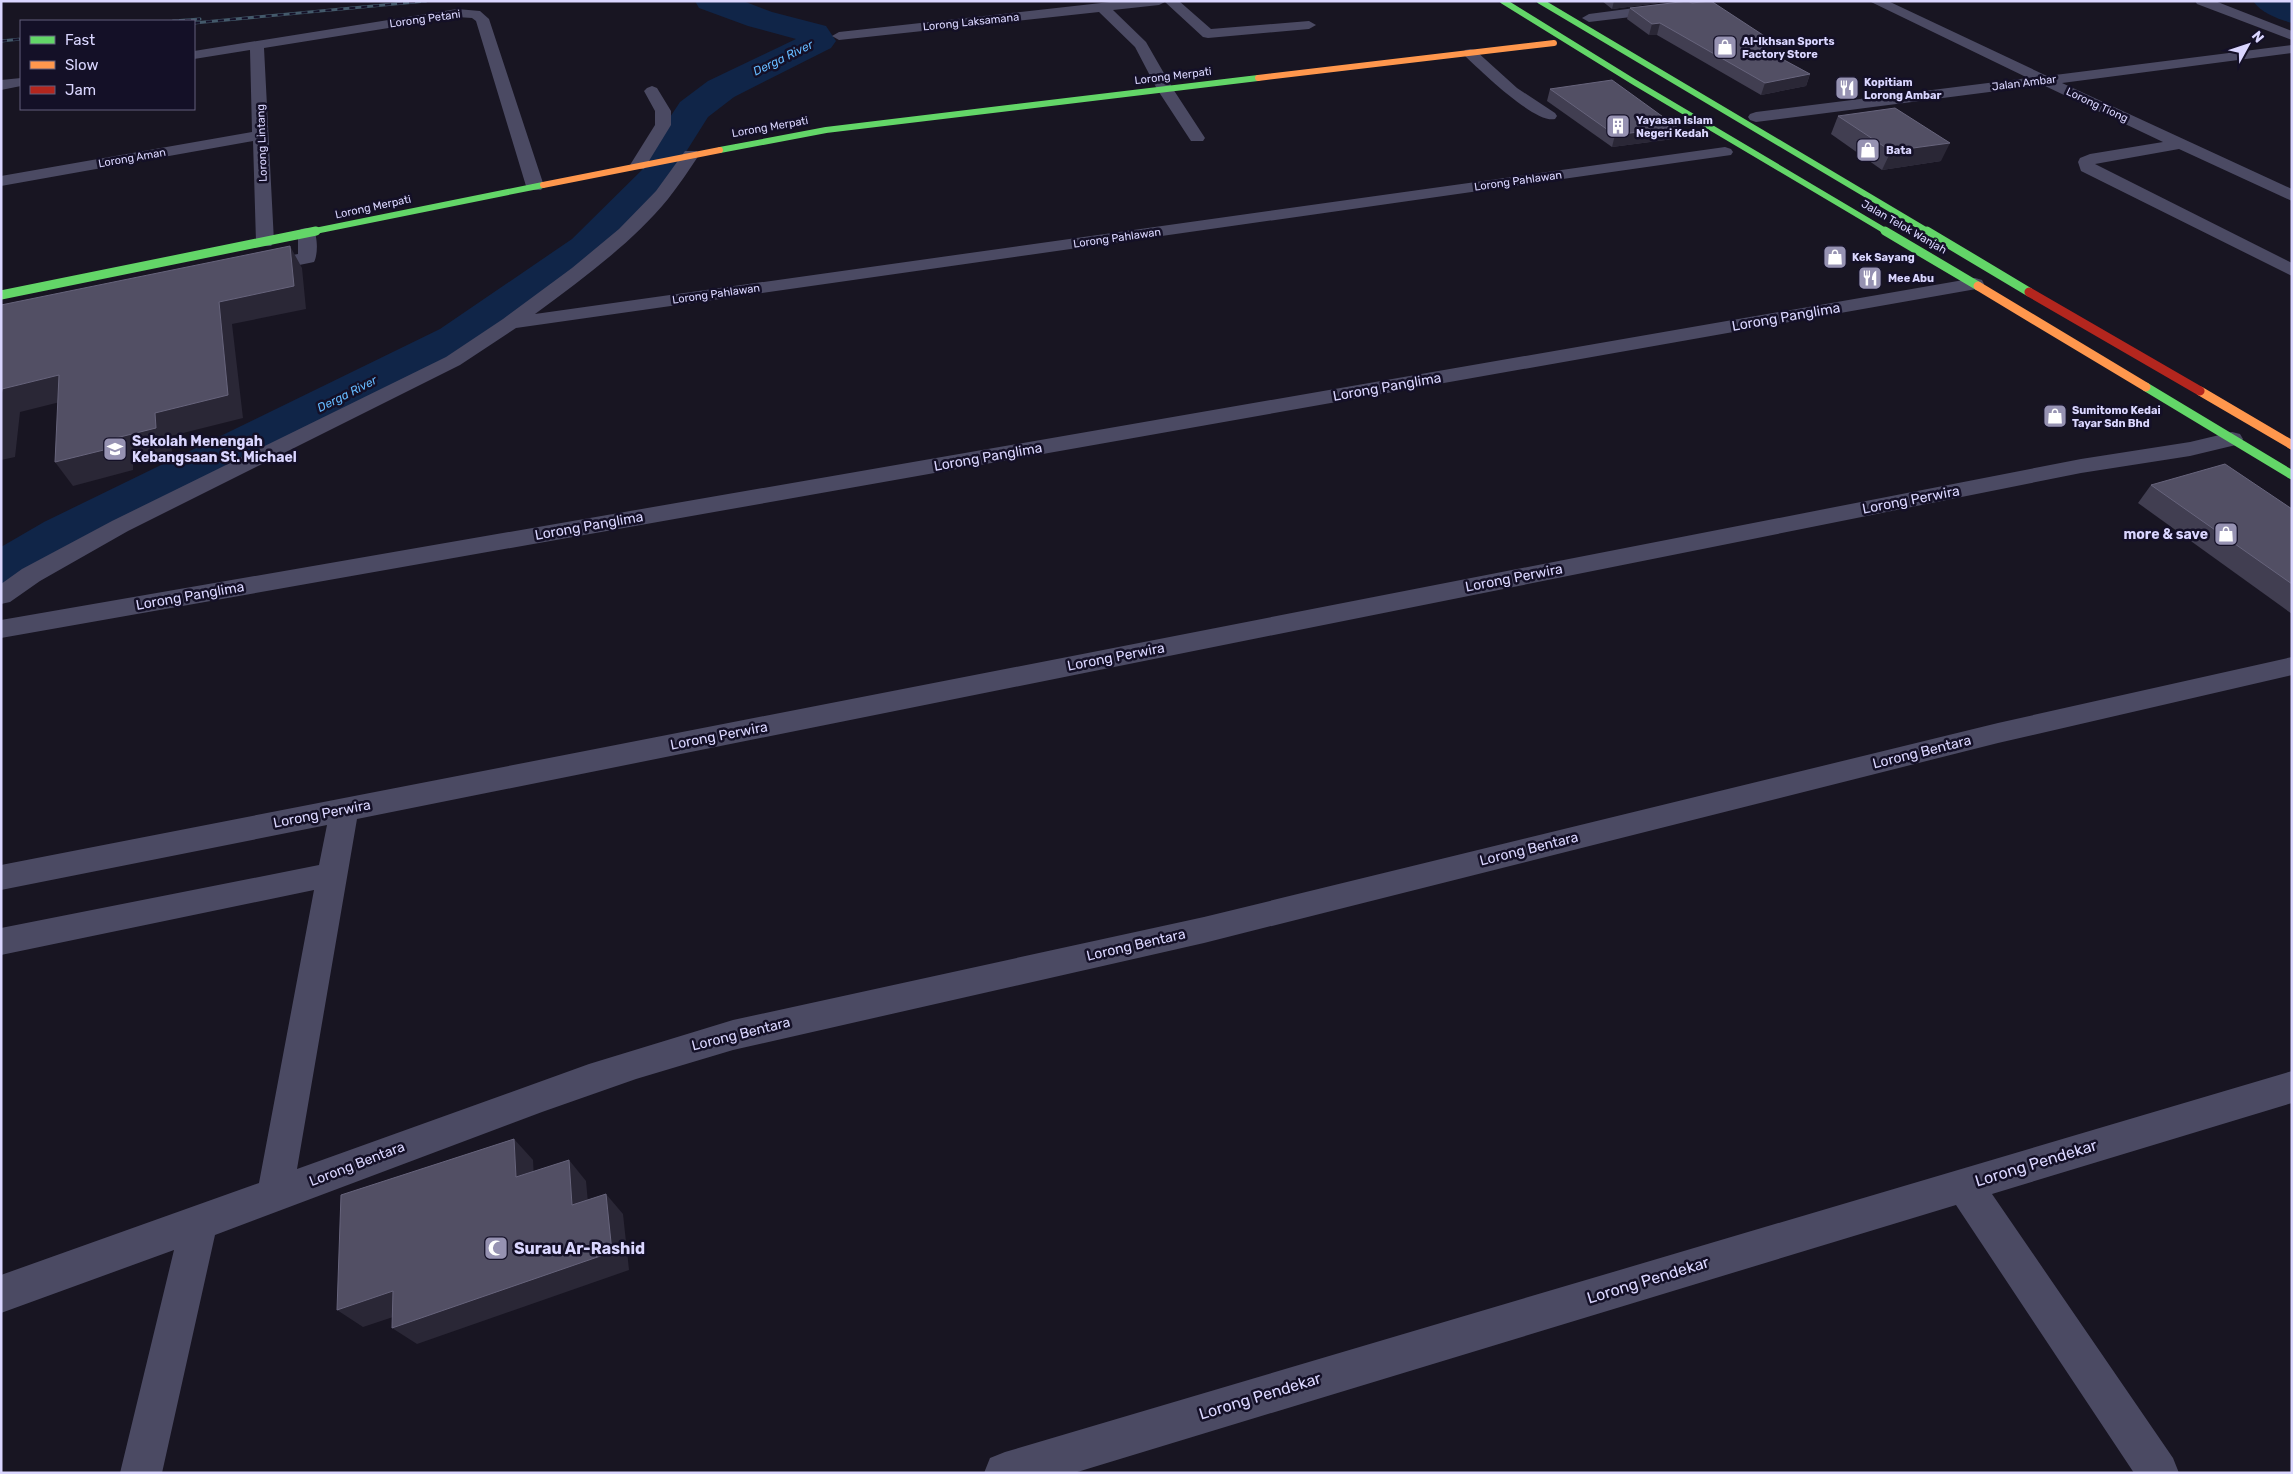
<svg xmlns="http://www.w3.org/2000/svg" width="2293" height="1474" font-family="Rubik,sans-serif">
  <rect width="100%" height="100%" fill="#181522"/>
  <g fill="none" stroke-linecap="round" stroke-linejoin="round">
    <g fill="#102548" fill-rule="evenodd">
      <polygon points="695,1 743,1 772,12 826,26 836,41 831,48 734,97 708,117 679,163 684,171 678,180 604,257 474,349 84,548 22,588 1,594 1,547 44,522 440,329 572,239 650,162 645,155 680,102 708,81 796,39 748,26 699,8"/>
      <path d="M2253,1H2292V23C2278,19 2261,13 2253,1Z"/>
    </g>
    <g fill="#4b4a63" fill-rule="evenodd">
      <polygon points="1119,1 1179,1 1211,29 1309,21 1316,25 1309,29 1208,38 1203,37 1165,2 1159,5 1113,10 1146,42 1173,89 1205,138 1203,141 1191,141 1189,138 1157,89 1135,47 1099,12 839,40 832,36 839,32"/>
      <polygon points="1688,1 1702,1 1703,5 1701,8 1690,10 1589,22 1582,18 1589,14"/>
      <polygon points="1869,1 1888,1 2047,76 2292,45 2292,53 2062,83 2292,189 2292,201 2179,149 2095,164 2292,263 2292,276 2081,171 2078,162 2080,158 2090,154 2163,142 2043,85 1756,122 1750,120 1748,117 1750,114 1756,112 2028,78"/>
      <polygon points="2195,1 2215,1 2292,31 2292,40 2197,4"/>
      <polygon points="457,9 480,11 489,19 544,186 541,190 529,190 526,186 476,21 472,18 457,17 264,48 274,242 271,246 259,246 256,242 253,141 1,186 1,176 252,132 250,50 194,59 194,51"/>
      <path d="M1470,49L1475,50L1517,88L1555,113L1557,116L1555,119C1535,124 1481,71 1465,56L1463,53L1465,50Z"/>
      <polygon points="21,78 21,86 1,90 1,80"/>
      <polygon points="652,86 657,88 671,111 671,125 644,169 632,169 630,165 655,125 655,111 644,91 647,88"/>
      <path d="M1725,147L1731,149L1733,152L1731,155L516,328L460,365L128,531L40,581L10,602L1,604V584L22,569L112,521L446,357L503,319L572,268L619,229L656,191L685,151H697L699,155C689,170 679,185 668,199C631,244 582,279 535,314Z"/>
      <path d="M307,228L313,229C318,236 318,255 314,262L260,273L253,271L251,267L253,263L298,254V233L301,229Z"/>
      <polygon points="1975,278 1982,280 1984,284 1982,288 1,638 1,620"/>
      <polygon points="2232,432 2240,434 2243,439 2240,444 2190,456 2081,473 357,819 297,1169 589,1064 733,1020 1204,917 1998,723 2292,657 2292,675 1998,743 1204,943 733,1050 636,1079 542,1112 215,1235 162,1473 120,1473 174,1250 1,1313 1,1275 259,1183 314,890 1,955 1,928 319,865 327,825 1,890 1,865 2081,459 2190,442"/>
      <polygon points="2292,1071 2292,1103 1992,1194 2173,1458 2179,1473 2134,1473 1956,1205 1074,1473 984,1473 990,1458 1005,1452"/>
    </g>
    <g stroke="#63d668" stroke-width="6">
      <polyline points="1503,1 1634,82 1887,232"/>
      <polyline points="1540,1 1929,232"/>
      <polyline points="720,150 826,130 1258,78"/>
      <polyline points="310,232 543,185"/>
    </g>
    <g stroke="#63d668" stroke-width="9">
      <polyline points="1885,231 1978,286"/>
      <polyline points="1927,231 2029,292"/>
      <polyline points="1,295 316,231"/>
      <polyline points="2146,387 2292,475"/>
    </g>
    <g stroke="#ff974d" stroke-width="6">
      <polyline points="1258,78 1554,43"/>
      <polyline points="543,185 720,150"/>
    </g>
    <g stroke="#ff974d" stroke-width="9">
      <polyline points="1978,286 2146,387"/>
      <polyline points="2200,391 2292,445"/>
    </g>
    <polyline stroke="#b3261e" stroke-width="9" points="2029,292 2200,391"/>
    <g stroke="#445a6b" stroke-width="3">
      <g id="rail">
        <polyline points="173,21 200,19"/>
        <polyline points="194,23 426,1"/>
        <polyline points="1,41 21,39"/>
      </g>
    </g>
    <use href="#rail" stroke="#141027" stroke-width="2" stroke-dasharray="6" stroke-linecap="butt"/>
  </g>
  <g fill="#413e51">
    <polygon points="1602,1 1667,1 1666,2 1612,9"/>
    <polygon points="1630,8 1765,50 1810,74 1806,86 1761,95 1657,35 1649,35 1627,19"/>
    <polygon points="1550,89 1677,127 1673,139 1612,147 1547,101"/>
    <polygon points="1838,116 1941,161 1882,170 1831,134"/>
    <polygon points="2151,485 2292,509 2292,614 2138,503"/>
  </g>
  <g fill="#2a2736">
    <polygon points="1614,1 1667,1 1666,2 1612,9"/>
    <polygon points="1660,23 1657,35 1649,35 1652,24"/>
    <polygon points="1769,39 1765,50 1749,41"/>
    <polygon points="1810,74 1806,86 1761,95 1765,83"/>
    <polygon points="1677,127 1673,139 1612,147 1615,135"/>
    <polygon points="1950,143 1941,161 1882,170 1891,151"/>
    <polygon points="290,246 302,268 306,309 232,324 243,418 171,436 172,452 133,461 133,470 73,486 55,462 116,438 219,302"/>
    <polygon points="59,375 76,398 20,412 15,457 1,460 1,396 2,389"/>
    <polygon points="514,1139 533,1160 535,1197 516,1177"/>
    <polygon points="569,1160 586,1181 590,1225 572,1205"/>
    <polygon points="606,1194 623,1214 629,1270 417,1344 392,1328"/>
    <polygon points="393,1291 417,1309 363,1327 337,1310"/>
  </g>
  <g fill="#524f64" stroke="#67647c">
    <polygon points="1688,1 1692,3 1711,1 1769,39 1749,41 1810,74 1765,83 1660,23 1652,24 1630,8"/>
    <polygon points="1612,80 1677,127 1615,135 1550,89"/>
    <polygon points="1895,108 1950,143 1891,151 1838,116"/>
    <polygon points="290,246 294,286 219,302 228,395 155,413 156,428 116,438 116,447 55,462 59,375 2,389 1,396 1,305"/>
    <polygon points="2225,464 2292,509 2292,584 2151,485"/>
    <polygon points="514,1139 516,1177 569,1160 572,1205 606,1194 612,1252 392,1328 393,1291 337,1310 341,1195"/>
  </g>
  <defs>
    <g id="shop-square" transform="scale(1.25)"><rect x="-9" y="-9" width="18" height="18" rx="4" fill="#9692b2" stroke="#141027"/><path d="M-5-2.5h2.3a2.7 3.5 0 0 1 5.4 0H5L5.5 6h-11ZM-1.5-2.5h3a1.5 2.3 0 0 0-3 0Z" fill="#fff"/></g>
    <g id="restaurant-square" transform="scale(1.25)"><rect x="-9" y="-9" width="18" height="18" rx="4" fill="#9692b2" stroke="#141027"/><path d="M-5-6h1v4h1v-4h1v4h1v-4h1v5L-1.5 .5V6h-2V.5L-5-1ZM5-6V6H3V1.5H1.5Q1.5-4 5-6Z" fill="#fff"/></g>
    <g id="building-square" transform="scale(1.25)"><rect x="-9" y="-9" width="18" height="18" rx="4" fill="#9692b2" stroke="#141027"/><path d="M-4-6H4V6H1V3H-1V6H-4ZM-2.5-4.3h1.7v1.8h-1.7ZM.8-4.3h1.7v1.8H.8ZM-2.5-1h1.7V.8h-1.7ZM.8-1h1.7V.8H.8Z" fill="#fff"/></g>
    <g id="school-square" transform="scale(1.25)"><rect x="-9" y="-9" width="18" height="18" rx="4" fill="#9692b2" stroke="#141027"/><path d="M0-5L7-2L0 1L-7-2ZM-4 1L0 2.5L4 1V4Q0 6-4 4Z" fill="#fff"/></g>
    <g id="mosque-square" transform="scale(1.25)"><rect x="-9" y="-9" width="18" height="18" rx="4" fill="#9692b2" stroke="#141027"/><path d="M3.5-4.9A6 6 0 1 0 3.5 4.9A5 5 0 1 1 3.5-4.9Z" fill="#fff"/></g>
  </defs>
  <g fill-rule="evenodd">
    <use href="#shop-square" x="1725" y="47"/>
    <use href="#restaurant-square" x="1847" y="88"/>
    <use href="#building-square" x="1618" y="126"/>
    <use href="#shop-square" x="1868" y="150"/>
    <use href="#shop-square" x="1835" y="257"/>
    <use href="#restaurant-square" x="1870" y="278"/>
    <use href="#shop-square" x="2055" y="416"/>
    <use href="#school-square" x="115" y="449"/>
    <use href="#shop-square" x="2226" y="534"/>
    <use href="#mosque-square" x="496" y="1248"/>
  </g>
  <g text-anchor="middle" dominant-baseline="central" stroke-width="5" stroke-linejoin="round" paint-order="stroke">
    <g font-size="11" fill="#dad6ff" stroke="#141027">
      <text transform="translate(425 19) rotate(-8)">Lorong Petani</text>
      <text transform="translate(971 22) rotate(-6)">Lorong Laksamana</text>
      <text transform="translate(1173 76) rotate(-7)">Lorong Merpati</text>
      <text transform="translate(2024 83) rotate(-7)">Jalan Ambar</text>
      <text transform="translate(2097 105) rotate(25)">Lorong Tiong</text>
      <text transform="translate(770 127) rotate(-10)">Lorong Merpati</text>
      <text transform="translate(262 143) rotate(-92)">Lorong Lintang</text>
      <text transform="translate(132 158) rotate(-10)">Lorong Aman</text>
      <text transform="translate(1518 181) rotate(-8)">Lorong Pahlawan</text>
      <text transform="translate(373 207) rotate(-12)">Lorong Merpati</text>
      <text transform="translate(1904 227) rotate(30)">Jalan Telok Wanjah</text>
      <text transform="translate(1117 238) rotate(-8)">Lorong Pahlawan</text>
      <text transform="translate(716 294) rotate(-8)">Lorong Pahlawan</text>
    </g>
    <g font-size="11" font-weight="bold" fill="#dad6ff" stroke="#141027" text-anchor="start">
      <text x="1742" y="41">Al-Ikhsan Sports<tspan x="1742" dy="13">Factory Store</tspan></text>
      <text x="1864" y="82">Kopitiam<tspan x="1864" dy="13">Lorong Ambar</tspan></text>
      <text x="1636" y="120">Yayasan Islam<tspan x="1636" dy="13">Negeri Kedah</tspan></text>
      <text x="1886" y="150">Bata</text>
      <text x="1852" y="257">Kek Sayang</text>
      <text x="1888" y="278">Mee Abu</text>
      <text x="2072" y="410">Sumitomo Kedai<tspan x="2072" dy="13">Tayar Sdn Bhd</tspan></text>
    </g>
    <g font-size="12" font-style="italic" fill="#65b9fe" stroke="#141027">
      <text transform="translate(783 58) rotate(-26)">Derga River</text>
      <text transform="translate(347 394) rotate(-27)">Derga River</text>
    </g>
    <g font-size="14" fill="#dad6ff" stroke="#141027">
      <text transform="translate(1786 317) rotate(-10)">Lorong Panglima</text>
      <text transform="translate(1387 387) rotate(-10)">Lorong Panglima</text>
      <text transform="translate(988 457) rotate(-10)">Lorong Panglima</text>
      <text transform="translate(1911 500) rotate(-11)">Lorong Perwira</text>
      <text transform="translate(589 526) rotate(-10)">Lorong Panglima</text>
      <text transform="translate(1514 578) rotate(-11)">Lorong Perwira</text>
      <text transform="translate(190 596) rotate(-10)">Lorong Panglima</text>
      <text transform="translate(1116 657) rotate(-11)">Lorong Perwira</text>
      <text transform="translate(719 736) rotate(-11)">Lorong Perwira</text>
      <text transform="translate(1922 752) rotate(-14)">Lorong Bentara</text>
      <text transform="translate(322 814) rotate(-11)">Lorong Perwira</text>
      <text transform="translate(1529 849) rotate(-14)">Lorong Bentara</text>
      <text transform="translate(1136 945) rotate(-13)">Lorong Bentara</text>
      <text transform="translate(741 1034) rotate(-14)">Lorong Bentara</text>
      <text transform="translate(357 1164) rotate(-21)">Lorong Bentara</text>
    </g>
    <g font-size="14" font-weight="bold" fill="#dad6ff" stroke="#141027" text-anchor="start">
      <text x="132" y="441">Sekolah Menengah<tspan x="132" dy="16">Kebangsaan St. Michael</tspan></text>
      <text x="2208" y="534" text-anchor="end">more &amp; save</text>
    </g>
    <g font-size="16" fill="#dad6ff" stroke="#141027">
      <text transform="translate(2036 1163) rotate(-17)">Lorong Pendekar</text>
      <text transform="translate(1648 1280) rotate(-17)">Lorong Pendekar</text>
      <text transform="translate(1260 1396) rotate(-17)">Lorong Pendekar</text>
    </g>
    <g font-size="16" font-weight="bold" fill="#dad6ff" stroke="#141027" text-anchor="start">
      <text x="514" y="1248">Surau Ar-Rashid</text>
    </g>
  </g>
  <rect width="2293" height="1474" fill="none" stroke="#dad6ff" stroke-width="5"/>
  <rect x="20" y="20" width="175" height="90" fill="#141027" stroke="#635f7d"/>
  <rect x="30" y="36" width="25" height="8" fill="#63d668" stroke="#635f7d"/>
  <text x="65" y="45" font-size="15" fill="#dad6ff">Fast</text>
  <rect x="30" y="61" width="25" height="8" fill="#ff974d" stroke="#635f7d"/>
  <text x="65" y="70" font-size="15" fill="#dad6ff">Slow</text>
  <rect x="30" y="86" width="25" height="8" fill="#b3261e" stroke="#635f7d"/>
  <text x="65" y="95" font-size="15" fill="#dad6ff">Jam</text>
  <g transform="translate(2248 45) rotate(50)" stroke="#141027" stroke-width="4" paint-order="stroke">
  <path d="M0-4L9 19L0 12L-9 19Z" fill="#dad6ff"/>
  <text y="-8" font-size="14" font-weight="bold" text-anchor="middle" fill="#dad6ff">N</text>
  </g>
</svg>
